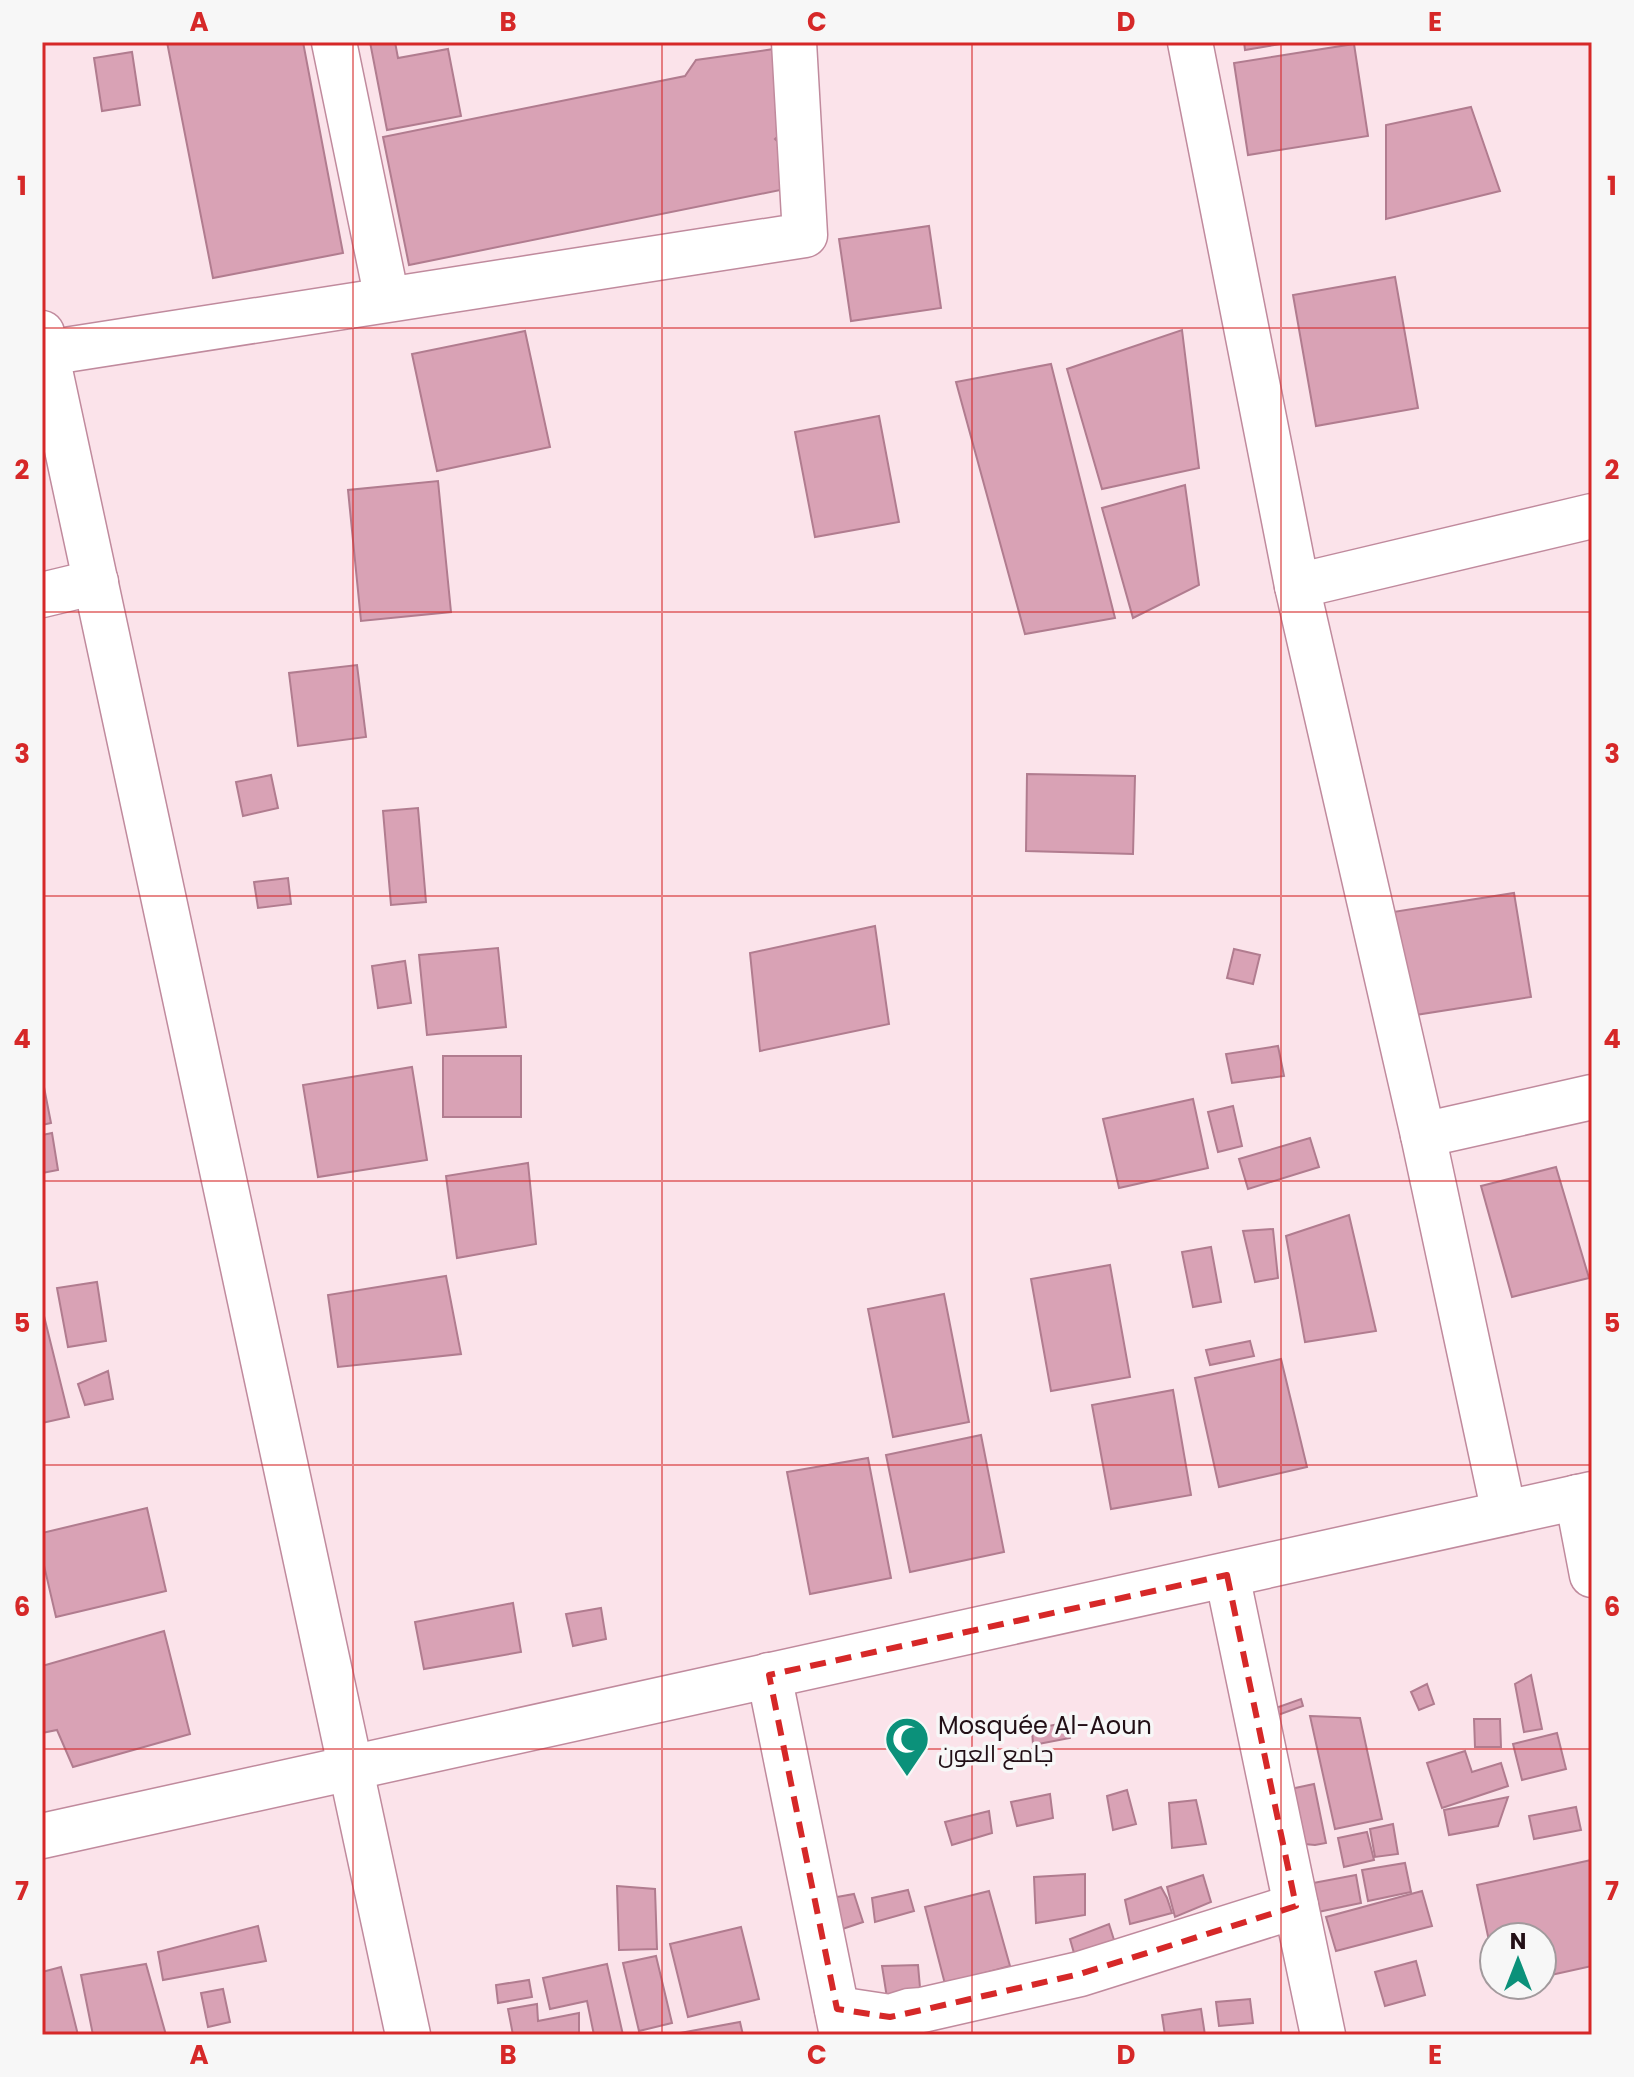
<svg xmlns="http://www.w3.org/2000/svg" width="1634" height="2077" font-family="Poppins,Cairo,sans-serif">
  <rect width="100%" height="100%" fill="#fbe3ea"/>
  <g fill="#d9a2b5" stroke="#b17c8f" stroke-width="2">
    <polygon points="167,42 303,42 343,253 213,278"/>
    <polygon points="370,42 395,42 398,58 448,49 461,116 387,130"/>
    <polygon points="1244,42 1292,42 1245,50"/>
    <polygon points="1354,44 1368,136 1248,155 1234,63"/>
    <polygon points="774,49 786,129 775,139 788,151 795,187 409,265 383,137 685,76 696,60"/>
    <polygon points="132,52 140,105 102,111 94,58"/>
    <polygon points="1471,107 1500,191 1386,219 1386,125"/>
    <polygon points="929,226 941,308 851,321 839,239"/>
    <polygon points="1395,277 1418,408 1316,426 1293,295"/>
    <polygon points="1182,330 1199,468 1102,489 1067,369"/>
    <polygon points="525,331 550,447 437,471 412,354"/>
    <polygon points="1051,364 1115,618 1025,634 956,382"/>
    <polygon points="879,416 899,522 815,537 795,432"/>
    <polygon points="438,481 451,612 361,621 348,490"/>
    <polygon points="1185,485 1199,585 1133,618 1102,508"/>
    <polygon points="357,665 366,737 298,746 289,673"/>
    <polygon points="1027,774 1135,776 1133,854 1026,851"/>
    <polygon points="271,775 278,808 243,816 236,782"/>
    <polygon points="418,808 426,902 391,905 383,811"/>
    <polygon points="288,878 291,904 258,908 254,882"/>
    <polygon points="1514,893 1531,997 1409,1016 1393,912"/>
    <polygon points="875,926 889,1024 760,1051 750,953"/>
    <polygon points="498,948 506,1027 427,1035 419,955"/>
    <polygon points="1234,949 1260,955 1253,984 1227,978"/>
    <polygon points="405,961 411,1003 378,1008 372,966"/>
    <polygon points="1278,1046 1284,1076 1232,1083 1226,1054"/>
    <rect x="443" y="1056" width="78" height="61"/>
    <polygon points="412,1067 427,1160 318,1177 303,1085"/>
    <polygon points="42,1077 51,1123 42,1125"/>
    <polygon points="1193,1099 1208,1168 1119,1188 1103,1119"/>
    <polygon points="1233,1106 1242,1146 1218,1152 1208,1112"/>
    <polygon points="52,1133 58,1170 42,1173 42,1135"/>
    <polygon points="1310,1138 1319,1167 1248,1189 1239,1159"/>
    <polygon points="528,1163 536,1244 457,1258 446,1176"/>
    <polygon points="1556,1167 1589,1278 1512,1297 1481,1186"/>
    <polygon points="1349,1215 1376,1331 1305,1342 1286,1236"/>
    <polygon points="1273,1229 1278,1278 1255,1282 1243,1231"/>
    <polygon points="1211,1247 1221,1302 1193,1307 1182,1252"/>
    <polygon points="1110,1265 1130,1377 1051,1391 1031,1279"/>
    <polygon points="446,1276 461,1354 338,1367 328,1295"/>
    <polygon points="97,1282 106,1341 68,1347 57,1288"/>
    <polygon points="944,1294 969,1422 893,1437 868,1309"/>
    <polygon points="42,1308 69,1417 42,1423"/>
    <polygon points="1250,1341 1254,1356 1210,1365 1206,1350"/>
    <polygon points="1281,1359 1307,1467 1219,1487 1195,1378"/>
    <polygon points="108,1371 113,1399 85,1405 78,1384"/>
    <polygon points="1173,1390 1191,1495 1111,1509 1092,1405"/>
    <polygon points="981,1435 1004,1552 910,1572 886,1455"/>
    <polygon points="868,1458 891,1578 810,1594 787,1472"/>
    <polygon points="147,1508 166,1591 56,1617 42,1557 42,1533"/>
    <polygon points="513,1603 521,1652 424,1669 415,1622"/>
    <polygon points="601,1608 606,1639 573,1646 566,1614"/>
    <polygon points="164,1631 190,1734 73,1767 57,1730 42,1733 42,1666"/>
    <polygon points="1531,1675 1542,1729 1524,1732 1515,1684"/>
    <polygon points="1427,1684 1434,1704 1419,1710 1411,1692"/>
    <polygon points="1301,1699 1303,1706 1267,1719 1270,1710"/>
    <polygon points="1310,1716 1360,1718 1382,1819 1335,1829"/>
    <polygon points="1474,1719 1500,1719 1501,1747 1475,1747"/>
    <polygon points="1070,1722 1070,1738 1033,1745 1032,1729"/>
    <polygon points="1557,1733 1566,1769 1522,1780 1513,1744"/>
    <polygon points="1465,1751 1472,1772 1501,1763 1508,1786 1442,1808 1427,1763"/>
    <polygon points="1314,1784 1326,1843 1315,1845 1293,1843 1281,1791"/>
    <polygon points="1127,1790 1136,1824 1113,1830 1107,1796"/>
    <polygon points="1050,1794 1053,1818 1017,1826 1011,1802"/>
    <polygon points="1508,1797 1498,1826 1449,1835 1444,1810"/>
    <polygon points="1196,1800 1206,1844 1172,1848 1169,1803"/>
    <polygon points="1576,1807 1581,1830 1534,1839 1529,1816"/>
    <polygon points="989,1811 992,1833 952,1845 945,1822"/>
    <polygon points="1393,1824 1398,1854 1375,1857 1370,1829"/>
    <polygon points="1367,1832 1374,1860 1344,1867 1338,1838"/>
    <polygon points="1591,1860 1592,1966 1542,1977 1542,1937 1494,1937 1494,1964 1477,1885"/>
    <polygon points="1405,1863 1411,1892 1368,1901 1362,1870"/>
    <polygon points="1085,1874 1085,1915 1036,1923 1034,1877"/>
    <polygon points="1203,1875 1211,1902 1175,1917 1167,1887"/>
    <polygon points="1356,1875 1361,1903 1318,1912 1313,1883"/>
    <polygon points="617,1886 655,1889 657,1949 619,1950"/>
    <polygon points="1161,1887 1167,1898 1172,1913 1130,1924 1125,1900"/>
    <polygon points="908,1890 914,1911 875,1922 872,1898"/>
    <polygon points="989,1891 1010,1966 945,1984 925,1907"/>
    <polygon points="1422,1891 1432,1926 1336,1951 1326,1917"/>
    <polygon points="854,1894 863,1922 822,1936 820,1900"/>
    <polygon points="1109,1924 1119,1956 1080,1974 1070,1939"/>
    <polygon points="258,1926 266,1961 163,1980 158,1952"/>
    <polygon points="741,1927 759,1999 688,2017 670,1944"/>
    <polygon points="656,1956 672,2023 639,2031 623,1963"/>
    <polygon points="1416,1961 1425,1995 1385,2006 1375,1972"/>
    <polygon points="146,1964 166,2035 93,2035 81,1975"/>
    <polygon points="607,1964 623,2035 594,2035 587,2001 550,2009 543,1978"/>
    <polygon points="918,1965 922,2010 890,2017 882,1966"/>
    <polygon points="61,1967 78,2035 42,2035 42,1972"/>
    <polygon points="529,1980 532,1997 498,2003 496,1985"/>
    <polygon points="223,1989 230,2022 208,2027 201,1993"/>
    <polygon points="1250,1999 1253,2023 1219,2026 1216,2002"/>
    <polygon points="537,2004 538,2021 579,2013 579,2035 513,2035 508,2009"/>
    <polygon points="1201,2009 1205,2035 1165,2035 1162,2015"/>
    <polygon points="740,2022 743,2035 669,2035"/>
  </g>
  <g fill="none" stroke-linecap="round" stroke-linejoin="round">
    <g stroke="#c08a9d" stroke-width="47">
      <g id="minor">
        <polyline points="334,42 387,299"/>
        <polyline points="1190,42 1297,586 1423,1135 1504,1513"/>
        <polyline points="42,333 408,2035"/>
        <polyline points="46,353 805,235 794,42"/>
        <polyline points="1297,586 1592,516"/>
        <polyline points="42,595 96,582"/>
        <polyline points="1423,1135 1592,1097"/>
        <polyline points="1577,1497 1592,1575"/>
        <polyline points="1227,1575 1323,2035"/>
        <polyline points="769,1675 842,2035"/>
        <polyline points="42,1836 1592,1494"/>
        <polyline points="837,2009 890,2017 909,2011 922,2010 1080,1974 1296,1906"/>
      </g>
    </g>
    <use href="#minor" stroke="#fff" stroke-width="44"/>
  </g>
  <path fill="none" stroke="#d62828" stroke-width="6" stroke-dasharray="16 10" stroke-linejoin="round" d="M1227,1575L1296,1906L1080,1974L922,2010L890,2017L837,2009L769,1675Z"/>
  <path fill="none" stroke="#d62828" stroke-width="2" stroke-opacity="0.55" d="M353,42V2035M662,42V2035M972,42V2035M1281,42V2035M42,328H1592M42,612H1592M42,896H1592M42,1181H1592M42,1465H1592M42,1749H1592"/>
  <defs>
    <g id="mosque-pin" transform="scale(2.3)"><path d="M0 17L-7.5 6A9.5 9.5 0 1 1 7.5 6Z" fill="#0b917a" stroke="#f7f7f7"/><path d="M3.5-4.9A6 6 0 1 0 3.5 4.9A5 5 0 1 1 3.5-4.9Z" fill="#fff"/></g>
  </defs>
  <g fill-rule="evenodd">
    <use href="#mosque-pin" x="907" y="1739"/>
  </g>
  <g text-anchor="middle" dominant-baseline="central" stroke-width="7" stroke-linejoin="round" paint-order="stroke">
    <g font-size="24" fill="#220f16" stroke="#f7f7f7" text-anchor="start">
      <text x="938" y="1725">Mosquée Al-Aoun<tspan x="938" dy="28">جامع العون</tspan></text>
    </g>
  </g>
  <rect width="1634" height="2077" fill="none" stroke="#f7f7f7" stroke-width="88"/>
  <g transform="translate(1518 1961)"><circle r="38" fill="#f7f7f7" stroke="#a29a9d" stroke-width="2"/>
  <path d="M0-6L14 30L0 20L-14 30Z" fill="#0b917a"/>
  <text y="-12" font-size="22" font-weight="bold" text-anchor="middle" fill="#220f16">N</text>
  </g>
  <rect x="44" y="44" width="1546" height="1989" fill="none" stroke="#d62828" stroke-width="3"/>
  <g font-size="26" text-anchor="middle" font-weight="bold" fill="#d62828">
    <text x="199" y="31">A</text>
    <text x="508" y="31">B</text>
    <text x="817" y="31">C</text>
    <text x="1126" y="31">D</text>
    <text x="1435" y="31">E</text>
    <text x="22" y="195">1</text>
    <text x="1612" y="195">1</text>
    <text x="22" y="479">2</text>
    <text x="1612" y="479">2</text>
    <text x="22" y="763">3</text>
    <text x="1612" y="763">3</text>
    <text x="22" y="1048">4</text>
    <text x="1612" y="1048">4</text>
    <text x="22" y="1332">5</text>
    <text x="1612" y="1332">5</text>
    <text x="22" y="1616">6</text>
    <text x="1612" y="1616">6</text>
    <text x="22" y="1900">7</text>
    <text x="1612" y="1900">7</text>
    <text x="199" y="2064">A</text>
    <text x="508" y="2064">B</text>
    <text x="817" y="2064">C</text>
    <text x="1126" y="2064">D</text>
    <text x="1435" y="2064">E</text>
  </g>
</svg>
